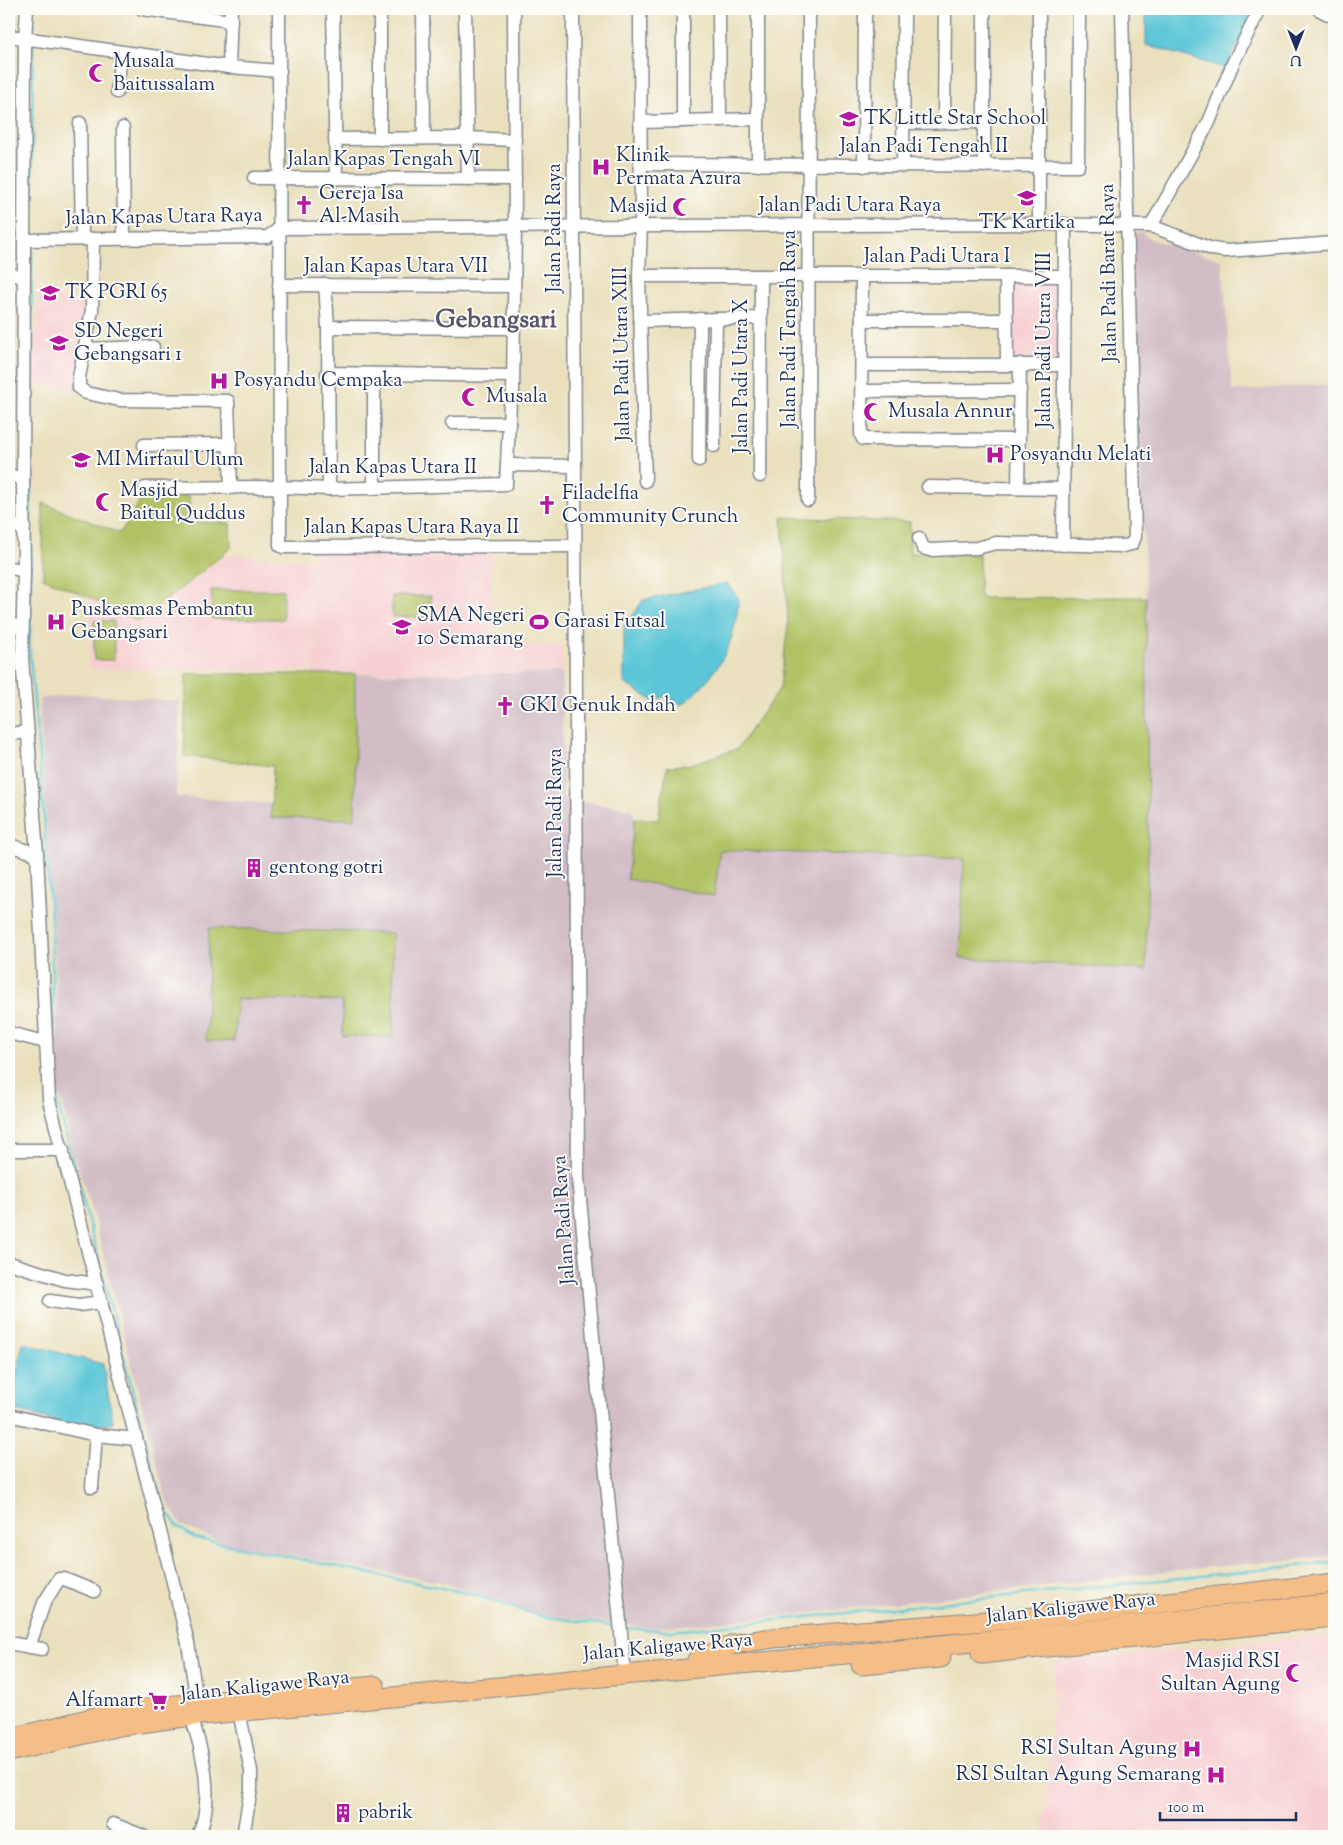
<svg xmlns="http://www.w3.org/2000/svg" width="1343" height="1845" font-family="'Sorts Mill Goudy',serif">
  <rect width="100%" height="100%" fill="#fdfcf7"/>
  <filter id="ink" filterUnits="userSpaceOnUse"><feTurbulence type="fractalNoise" baseFrequency=".02" numOctaves="2"/><feDisplacementMap in="SourceGraphic" scale="10" xChannelSelector="R" yChannelSelector="G"/><feConvolveMatrix kernelMatrix="1 2 1 2 8 2 1 2 1" color-interpolation-filters="sRGB"/></filter>
  <filter id="wash" filterUnits="userSpaceOnUse"><feTurbulence type="fractalNoise" baseFrequency=".0096" numOctaves="4" result="noise"/><feDisplacementMap in="SourceGraphic" scale="20" xChannelSelector="R" yChannelSelector="G"/><feGaussianBlur stdDeviation="1.12" result="paint"/><feColorMatrix in="noise" values="0 0 0 0 0 0 0 0 0 0 0 0 0 0 0 0 0 1.4 0 .05"/><feComposite in="paint" operator="in"/></filter>
  <g filter="url(#wash)">
    <rect width="100%" height="100%" fill="#eae0bd"/>
    <g fill="#f7cfd2">
      <polygon points="1007,277 1062,277 1062,363 1008,362"/>
      <polygon points="37,296 90,303 74,390 34,383"/>
      <polygon points="492,552 492,644 562,645 562,673 312,673 313,554"/>
      <polygon points="226,555 311,559 311,670 89,669 90,598 139,622"/>
      <polygon points="1334,1634 1334,1836 1044,1836 1055,1661"/>
    </g>
    <polygon fill="#d2bdc6" points="1142,232 1150,239 1222,260 1232,391 1334,384 1334,1556 1190,1569 773,1617 655,1628 537,1614 445,1583 224,1543 181,1525 166,1499 91,1206 73,1153 64,1108 58,1092 56,980 39,699 77,694 180,701 176,797 295,805 298,674 562,673 563,798 631,809 635,818 628,879 719,850 965,859 963,867 1146,597 1131,233"/>
    <g fill="#b1c265" stroke="#667862">
      <polygon points="168,493 189,496 190,522 230,523 231,548 139,622 86,596 43,578 43,503 120,533 140,501"/>
      <polygon points="782,517 910,522 910,553 979,554 980,598 1146,597 1148,833 1146,970 960,958 964,859 720,850 714,896 627,879 635,818 658,820 667,767 691,764 737,749 780,688 788,624"/>
      <polygon points="211,590 283,590 283,619 212,619"/>
      <rect x="392" y="596" width="39" height="21"/>
      <rect x="94" y="621" width="20" height="39"/>
      <polygon points="186,674 355,674 355,819 271,818 273,766 184,756"/>
      <polygon points="209,928 392,933 394,1037 343,1036 342,1001 237,999 234,1041 206,1041"/>
    </g>
    <g fill="#5cc6d7" stroke="#3c7a9a">
      <polygon points="1146,9 1256,9 1225,68 1146,45"/>
      <path d="M727,583L739,599C733,649 722,667 686,702L681,705L676,700L670,701L665,696L653,701L624,683V623L634,614L643,600Z"/>
      <path d="M23,1343L103,1364L113,1422C79,1433 42,1417 9,1409Z"/>
    </g>
    <g fill="none" stroke-linecap="round" stroke-linejoin="round">
      <g stroke="#5cc6d7" stroke-width="2.5">
        <polyline points="33,18 33,35"/>
        <polyline points="32,235 33,43"/>
        <polyline points="32,243 30,656 42,789 51,919 55,1092 162,1504 178,1527 195,1538 472,1594 540,1616 615,1626"/>
        <polyline points="626,1628 672,1631 1334,1562"/>
      </g>
    </g>
  </g>
  <g filter="url(#ink)">
    <g fill="none" stroke-linecap="round" stroke-linejoin="round">
      <g stroke="#82888e" stroke-width="15">
        <g id="minor">
          <polyline points="27,9 25,38 23,479 24,570 22,658 37,854 49,1100 171,1574 188,1643 197,1702"/>
          <polyline points="142,9 231,21"/>
          <polyline points="279,9 280,545 283,547 574,546"/>
          <polyline points="333,9 336,179"/>
          <polyline points="423,9 424,138"/>
          <polyline points="465,9 468,179"/>
          <polyline points="573,9 578,1178 625,1675"/>
          <polyline points="640,9 641,225 639,276 645,481"/>
          <polyline points="683,9 683,121"/>
          <polyline points="719,9 720,120"/>
          <polyline points="758,9 758,165"/>
          <polyline points="984,9 984,166"/>
          <polyline points="1039,9 1039,224"/>
          <polyline points="1318,9 1334,17"/>
          <polyline points="9,36 229,67 280,71"/>
          <polyline points="229,67 231,9"/>
          <polyline points="117,92 121,52"/>
          <polyline points="640,122 757,119"/>
          <polyline points="944,122 945,9"/>
          <polyline points="80,123 82,239"/>
          <polyline points="902,123 984,122"/>
          <polyline points="123,128 124,239"/>
          <polyline points="335,139 467,138 515,140"/>
          <polyline points="380,139 380,9"/>
          <polyline points="640,164 1078,166 1079,9"/>
          <polyline points="864,166 865,9"/>
          <polyline points="903,166 904,9"/>
          <polyline points="254,178 515,179"/>
          <polyline points="1151,226 1209,122 1233,63 1260,9"/>
          <polyline points="93,239 92,310 79,377 79,388 86,393 119,400 228,401 231,488"/>
          <polyline points="25,240 267,237 281,228 1039,224 1151,226 1212,249 1226,251 1334,243"/>
          <polyline points="9,274 23,277"/>
          <polyline points="639,276 1064,276"/>
          <polyline points="862,276 861,435 863,439 1019,440"/>
          <polyline points="1006,276 1007,364"/>
          <polyline points="325,284 328,327 329,489"/>
          <polyline points="279,285 513,286"/>
          <polyline points="862,320 1007,320"/>
          <polyline points="640,321 760,318"/>
          <polyline points="328,327 513,328"/>
          <polyline points="83,349 153,347"/>
          <polyline points="862,365 1064,365"/>
          <polyline points="327,373 512,376"/>
          <polyline points="862,391 1020,390"/>
          <polyline points="452,423 509,423"/>
          <polyline points="144,445 230,444"/>
          <polyline points="714,446 716,319"/>
          <polyline points="699,460 700,319"/>
          <polyline points="507,465 574,466"/>
          <polyline points="9,475 23,479"/>
          <polyline points="760,476 761,276"/>
          <polyline points="928,487 1063,489"/>
          <polyline points="145,488 278,487 329,489 506,484 510,403 513,393 515,227 514,9"/>
          <polyline points="374,488 374,374"/>
          <polyline points="1018,488 1020,364"/>
          <polyline points="808,500 809,9"/>
          <polyline points="9,525 24,528"/>
          <polyline points="919,538 923,548 930,550 977,548 996,543 1123,546 1132,544 1135,537 1122,9"/>
          <polyline points="1063,545 1065,224"/>
          <polyline points="9,568 24,570"/>
          <polyline points="9,623 22,628"/>
          <polyline points="9,734 27,732"/>
          <polyline points="9,845 37,854"/>
          <polyline points="9,1033 45,1042"/>
          <polyline points="9,1150 63,1150"/>
          <polyline points="9,1263 65,1280 97,1284"/>
          <polyline points="50,1301 79,1305 102,1302"/>
          <polyline points="9,1415 96,1435 136,1439"/>
          <polyline points="92,1487 96,1435"/>
          <polyline points="9,1643 42,1649"/>
          <polyline points="29,1647 44,1603 59,1579 64,1579 94,1591"/>
          <polyline points="239,1711 251,1771 251,1789 243,1836"/>
          <path d="M191,1716C203,1753 215,1799 198,1836"/>
          <polyline points="113,1824 143,1836"/>
        </g>
      </g>
      <g stroke="#82888e" stroke-width="21">
        <g id="highway">
          <polyline points="981,1654 1334,1617"/>
          <polyline points="697,1660 733,1644 773,1638 1036,1617 1334,1583"/>
          <polyline points="861,1665 941,1658"/>
          <polyline points="9,1739 104,1715 155,1707 375,1686"/>
          <polyline points="9,1752 119,1726 191,1716 1046,1635 1334,1603"/>
        </g>
      </g>
      <use href="#minor" stroke="#fff" stroke-width="12"/>
      <use href="#highway" stroke="#f6be87" stroke-width="19"/>
    </g>
  </g>
  <defs>
    <g id="mosque-bare" transform="scale(1.5)"><path d="M3.5-4.9A6 6 0 1 0 3.5 4.9A5 5 0 1 1 3.5-4.9Z" fill="#b5179e" stroke="#fdfcf7" stroke-width="2.5" paint-order="stroke"/></g>
    <g id="school-bare" transform="scale(1.5)"><path d="M0-5L7-2L0 1L-7-2ZM-4 1L0 2.5L4 1V4Q0 6-4 4Z" fill="#b5179e" stroke="#fdfcf7" stroke-width="2.5" paint-order="stroke"/></g>
    <g id="hospital-bare" transform="scale(1.5)"><path d="M-5-5h3v3.5h4V-5h3V5h-3V1.5h-4V5h-3Z" fill="#b5179e" stroke="#fdfcf7" stroke-width="2.5" paint-order="stroke"/></g>
    <g id="church-bare" transform="scale(1.5)"><path d="M-1.2-6h2.4v3.5h3.3v2.4h-3.3V6h-2.4V-.1h-3.3v-2.4h3.3Z" fill="#b5179e" stroke="#fdfcf7" stroke-width="2.5" paint-order="stroke"/></g>
    <g id="stadium-bare" transform="scale(1.5)"><path d="M0-5a6.5 5 0 1 0 0 10a6.5 5 0 1 0 0-10ZM-3.5-1.8h7v3.6h-7Z" fill="#b5179e" stroke="#fdfcf7" stroke-width="2.5" paint-order="stroke"/></g>
    <g id="building-bare" transform="scale(1.5)"><path d="M-4-6H4V6H1V3H-1V6H-4ZM-2.5-4.3h1.7v1.8h-1.7ZM.8-4.3h1.7v1.8H.8ZM-2.5-1h1.7V.8h-1.7ZM.8-1h1.7V.8H.8Z" fill="#b5179e" stroke="#fdfcf7" stroke-width="2.5" paint-order="stroke"/></g>
    <g id="supermarket-bare" transform="scale(1.5)"><path d="M-6-5.5h2.5l.6 2H6L4.5 2H-2.5L-4.4-4H-6ZM-1.5 3.2a1.3 1.3 0 1 0 .1 0ZM3 3.2a1.3 1.3 0 1 0 .1 0Z" fill="#b5179e" stroke="#fdfcf7" stroke-width="2.5" paint-order="stroke"/></g>
  </defs>
  <g fill-rule="evenodd">
    <use href="#mosque-bare" x="98" y="73"/>
    <use href="#school-bare" x="849" y="119"/>
    <use href="#hospital-bare" x="601" y="167"/>
    <use href="#school-bare" x="1027" y="198"/>
    <use href="#church-bare" x="304" y="205"/>
    <use href="#mosque-bare" x="682" y="207"/>
    <use href="#school-bare" x="50" y="293"/>
    <use href="#school-bare" x="59" y="343"/>
    <use href="#hospital-bare" x="219" y="381"/>
    <use href="#mosque-bare" x="471" y="397"/>
    <use href="#mosque-bare" x="873" y="412"/>
    <use href="#hospital-bare" x="995" y="455"/>
    <use href="#school-bare" x="81" y="460"/>
    <use href="#mosque-bare" x="105" y="502"/>
    <use href="#church-bare" x="547" y="505"/>
    <use href="#hospital-bare" x="56" y="622"/>
    <use href="#stadium-bare" x="539" y="622"/>
    <use href="#school-bare" x="402" y="627"/>
    <use href="#church-bare" x="505" y="706"/>
    <use href="#building-bare" x="254" y="868"/>
    <use href="#mosque-bare" x="1295" y="1673"/>
    <use href="#supermarket-bare" x="158" y="1701"/>
    <use href="#hospital-bare" x="1192" y="1749"/>
    <use href="#hospital-bare" x="1216" y="1775"/>
    <use href="#building-bare" x="343" y="1813"/>
  </g>
  <g text-anchor="middle" dominant-baseline="central" stroke-width="4" stroke-linejoin="round" paint-order="stroke">
    <g font-size="20" fill="#1b2f5e" stroke="#fdfcf7" text-anchor="start">
      <text x="113" y="62">Musala<tspan x="113" dy="23">Baitussalam</tspan></text>
      <text x="864" y="119">TK Little Star School</text>
      <text x="616" y="156">Klinik<tspan x="616" dy="23">Permata Azura</tspan></text>
      <text x="319" y="194">Gereja Isa<tspan x="319" dy="23">Al-Masih</tspan></text>
      <text x="667" y="207" text-anchor="end">Masjid</text>
      <text x="1027" y="223" text-anchor="middle">TK Kartika</text>
      <text x="65" y="293">TK PGRI 65</text>
      <text x="74" y="332">SD Negeri<tspan x="74" dy="23">Gebangsari 1</tspan></text>
      <text x="234" y="381">Posyandu Cempaka</text>
      <text x="486" y="397">Musala</text>
      <text x="888" y="412">Musala Annur</text>
      <text x="1010" y="455">Posyandu Melati</text>
      <text x="96" y="460">MI Mirfaul Ulum</text>
      <text x="120" y="491">Masjid<tspan x="120" dy="23">Baitul Quddus</tspan></text>
      <text x="562" y="494">Filadelfia<tspan x="562" dy="23">Community Crunch</tspan></text>
      <text x="71" y="610">Puskesmas Pembantu<tspan x="71" dy="23">Gebangsari</tspan></text>
      <text x="417" y="616">SMA Negeri<tspan x="417" dy="23">10 Semarang</tspan></text>
      <text x="554" y="622">Garasi Futsal</text>
      <text x="520" y="706">GKI Genuk Indah</text>
      <text x="269" y="868">gentong gotri</text>
      <text x="1280" y="1662" text-anchor="end">Masjid RSI<tspan x="1280" dy="23">Sultan Agung</tspan></text>
      <text x="143" y="1701" text-anchor="end">Alfamart</text>
      <text x="1177" y="1749" text-anchor="end">RSI Sultan Agung</text>
      <text x="1201" y="1775" text-anchor="end">RSI Sultan Agung Semarang</text>
      <text x="358" y="1813">pabrik</text>
    </g>
    <g font-size="20" fill="#1b2f5e" stroke="#fdfcf7">
      <text x="924" y="147">Jalan Padi Tengah II</text>
      <text x="384" y="160">Jalan Kapas Tengah VI</text>
      <text x="850" y="206">Jalan Padi Utara Raya</text>
      <text transform="translate(164 218) rotate(-1)">Jalan Kapas Utara Raya</text>
      <text transform="translate(555 228) rotate(-90)">Jalan Padi Raya</text>
      <text x="937" y="257">Jalan Padi Utara I</text>
      <text x="396" y="267">Jalan Kapas Utara VII</text>
      <text transform="translate(1110 273) rotate(-91)">Jalan Padi Barat Raya</text>
      <text transform="translate(790 329) rotate(-90)">Jalan Padi Tengah Raya</text>
      <text transform="translate(1045 340) rotate(-90)">Jalan Padi Utara VIII</text>
      <text transform="translate(623 354) rotate(-91)">Jalan Padi Utara XIII</text>
      <text transform="translate(742 376) rotate(-90)">Jalan Padi Utara X</text>
      <text x="393" y="468">Jalan Kapas Utara II</text>
      <text x="412" y="528">Jalan Kapas Utara Raya II</text>
      <text transform="translate(556 813) rotate(-90)">Jalan Padi Raya</text>
      <text transform="translate(565 1220) rotate(-94)">Jalan Padi Raya</text>
      <text transform="translate(1071 1609) rotate(-6)">Jalan Kaligawe Raya</text>
      <text transform="translate(668 1648) rotate(-5)">Jalan Kaligawe Raya</text>
      <text transform="translate(265 1687) rotate(-6)">Jalan Kaligawe Raya</text>
    </g>
    <g font-size="25" font-weight="bold" fill="#59566b" stroke="#fdfcf7">
      <text x="496" y="321">Gebangsari</text>
    </g>
  </g>
  <rect width="1343" height="1845" fill="none" stroke="#fdfcf7" stroke-width="30"/>
  <g transform="translate(1296 48) rotate(180)" stroke="#fdfcf7" stroke-width="4" paint-order="stroke">
  <path d="M0-4L9 19L0 12L-9 19Z" fill="#1b2f5e"/>
  <text y="-8" font-size="14" font-weight="bold" text-anchor="middle" fill="#1b2f5e">U</text>
  </g>
  <path d="M1160 1812v8h136v-8" fill="none" stroke="#1b2f5e" stroke-width="2.5"/>
  <text x="1168" y="1812" font-size="15" fill="#1b2f5e" stroke="#fdfcf7" stroke-width="4" paint-order="stroke">100 m</text>
</svg>
